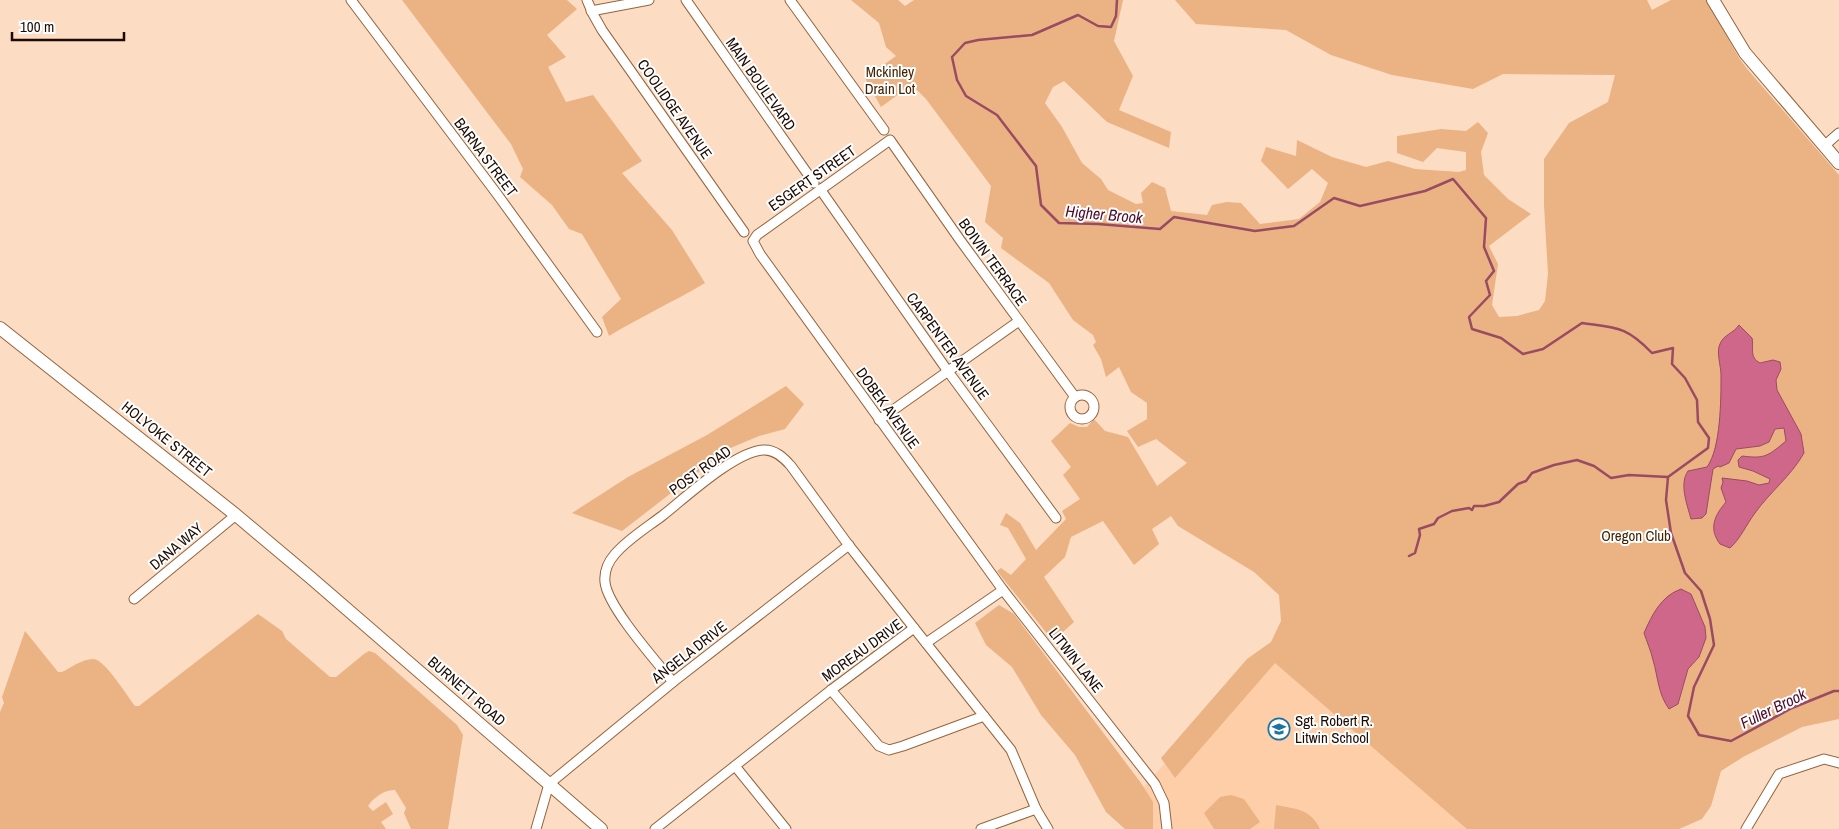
<svg xmlns="http://www.w3.org/2000/svg" width="1839" height="829" font-family="'Archivo Narrow',sans-serif">
  <rect width="100%" height="100%" fill="#fcdcc3"/>
  <polygon fill="#fdcea8" points="1268,646 1476,829 1134,829 1121,813"/>
  <g fill="#ebb284">
    <path d="M402,0H567L577,9L547,35L566,57L548,67L566,102L593,95L642,161L622,173L672,230L705,283C673,302 640,317 609,336L602,317L621,299L582,234L569,229L552,205L520,177L523,169L511,144Z"/>
    <polygon points="851,0 898,0 905,6 914,0 1123,0 1114,41 1133,76 1119,110 1171,132 1169,148 1107,122 1064,81 1053,87 1045,103 1062,127 1082,163 1101,179 1108,190 1136,204 1143,203 1141,193 1152,182 1165,188 1171,211 1207,215 1212,205 1227,202 1241,203 1260,224 1299,219 1320,202 1328,183 1312,169 1288,189 1261,161 1266,147 1296,156 1297,140 1332,157 1366,167 1388,161 1415,169 1459,172 1466,170 1466,152 1437,148 1423,162 1397,153 1397,136 1441,129 1466,131 1478,122 1488,133 1481,152 1484,175 1508,199 1531,214 1489,246 1498,264 1492,305 1499,317 1517,316 1539,310 1545,301 1548,274 1544,205 1544,159 1569,123 1608,102 1615,75 1503,74 1473,89 1392,75 1331,55 1286,30 1196,24 1175,0 1647,0 1652,10 1671,0 1707,0 1739,58 1748,70 1839,175 1839,719 1802,727 1743,757 1721,771 1711,806 1702,819 1679,829 1467,829 1275,663 1175,778 1161,758 1247,659 1271,642 1281,621 1279,595 1254,572 1178,526 1171,516 1152,529 1159,544 1134,565 1103,521 1071,537 1065,557 1044,577 1074,622 1053,641 997,571 1001,568 1011,575 1026,559 1008,528 1000,525 1006,513 1020,523 1036,550 1066,519 1062,511 1080,499 1063,475 1071,467 1051,441 1070,423 1079,427 1087,427 1094,419 1105,431 1128,437 1157,486 1187,463 1156,439 1138,447 1127,431 1147,419 1147,403 1131,392 1119,367 1106,377 1101,359 1093,345 1096,342 1093,335 1073,320 1049,283 1001,248 1003,238 985,222 991,186 926,99 916,89 914,83 881,107 865,78 896,56 886,47 879,23"/>
    <polygon points="786,386 804,404 785,429 759,436 728,449 622,531 572,513 628,477 707,435"/>
    <polygon points="999,605 1014,614 1141,783 1153,802 1153,829 1125,829 1106,812 1075,755 1041,715 1012,667 986,645 975,623"/>
    <path d="M258,614L282,631L286,639L330,677H336L364,654L369,651L375,653L457,725L463,735L448,829H411L404,813L406,808L395,790C385,789 373,798 368,806L373,811L386,802L393,814L381,822L386,829H0V712L4,703L2,697L25,631L58,672H62C70,668 84,658 94,659C106,661 127,696 135,706H139Z"/>
    <polygon points="1231,795 1244,799 1260,822 1250,829 1214,829 1204,813 1220,797"/>
    <path d="M1276,805C1296,809 1311,809 1320,829H1274Z"/>
  </g>
  <g fill="#cf678b" stroke="#994b61">
    <path d="M1739,325L1752,338C1754,349 1749,357 1760,363L1773,360L1780,362L1781,369L1776,380L1777,390L1801,434L1804,453C1791,476 1770,492 1755,513C1746,525 1741,538 1730,548L1720,544C1708,528 1715,515 1726,502L1721,488L1723,482L1722,478L1747,481L1759,485L1769,483L1770,479L1753,471L1739,467L1738,460L1742,456C1765,459 1768,456 1786,441L1784,428L1775,429L1769,442L1760,446L1736,449L1729,463L1720,467L1718,466L1713,469L1706,514L1702,518L1691,519C1687,504 1679,484 1688,471L1707,467C1721,448 1721,399 1721,375C1721,366 1716,352 1720,344C1723,335 1734,333 1739,325Z"/>
    <path d="M1681,589L1691,594L1705,627L1706,638L1699,657L1688,669L1678,704L1669,709C1658,694 1658,677 1653,660C1651,651 1647,642 1644,633C1652,615 1661,596 1681,589Z"/>
  </g>
  <g fill="none" stroke-linecap="round" stroke-linejoin="round">
    <g stroke="#994b61" stroke-width="2.5">
      <path d="M1117,0L1116,16L1111,27L1098,26L1078,15L1032,35L978,40L965,43L952,57L957,80L966,96L997,115L1036,166L1041,205L1059,223L1098,224L1160,229L1174,217L1255,231L1294,226L1334,198L1360,206L1425,191L1453,179L1486,218L1484,247L1494,271L1486,281L1490,295L1469,317L1472,329L1501,338L1523,354L1543,349L1582,323C1617,328 1626,326 1652,353L1673,348L1672,364L1685,378L1697,400L1698,422L1709,438L1708,448L1668,477L1666,500L1671,533L1685,573L1701,591L1710,619L1714,645L1694,687L1688,716L1699,735L1731,741L1792,708L1834,691H1839"/>
      <polyline points="1409,556 1415,553 1420,535 1419,529 1434,524 1438,518 1452,511 1469,508 1472,510 1474,506 1484,506 1499,502 1518,484 1526,481 1532,473 1554,465 1577,460 1594,466 1611,478 1629,475 1668,477"/>
    </g>
    <g stroke="#94653e" stroke-width="11">
      <g id="street">
        <polyline points="351,0 497,194 597,332"/>
        <polyline points="587,0 593,14 602,30 744,232"/>
        <polyline points="686,0 814,183"/>
        <polyline points="790,0 884,130"/>
        <polyline points="591,11 649,0"/>
        <polyline points="1824,146 1839,133"/>
        <polyline points="820,189 947,370 1056,518"/>
        <circle cx="1082" cy="407" r="12"/>
        <polyline points="879,420 1019,321"/>
        <polyline points="1003,590 760,254 753,241 757,235 890,140 960,240 1075,397"/>
        <polyline points="134,599 236,515"/>
        <polyline points="926,643 1003,590 1155,784 1164,803 1167,829"/>
        <path d="M673,682C656,661 607,606 605,582C604,572 608,562 615,554C628,539 646,528 662,516C685,498 734,452 763,450C775,449 784,458 791,466L847,543L914,628"/>
        <polyline points="831,690 879,746 889,750 903,746 984,716"/>
        <polyline points="735,766 786,829"/>
        <polyline points="536,829 549,784 673,682 849,545"/>
        <polyline points="655,829 831,690 914,628 1011,750 1036,809"/>
        <polyline points="981,829 1036,809 1048,829"/>
        <polyline points="1746,829 1779,774 1824,759 1839,763"/>
      </g>
    </g>
    <g stroke="#94653e" stroke-width="14">
      <g id="secondary">
        <polyline points="1713,0 1745,53 1839,163"/>
        <polyline points="0,328 236,515 311,578 601,829"/>
      </g>
    </g>
    <use href="#street" stroke="#fff" stroke-width="9"/>
    <use href="#secondary" stroke="#fff" stroke-width="12"/>
  </g>
  <defs>
    <g id="school-ring" transform="scale(1.125)"><circle r="9.5" fill="#fff" stroke="#1f73a3" stroke-width="1.5"/><path d="M0-5L7-2L0 1L-7-2ZM-4 1L0 2.5L4 1V4Q0 6-4 4Z" fill="#1f73a3"/></g>
  </defs>
  <g fill-rule="evenodd">
    <use href="#school-ring" x="1279" y="729"/>
  </g>
  <g text-anchor="middle" dominant-baseline="central" stroke-width="4" stroke-linejoin="round" paint-order="stroke">
    <g font-size="15" fill="#432202" stroke="#fff">
      <text x="890" y="71">Mckinley<tspan x="890" dy="17">Drain Lot</tspan></text>
      <text x="1636" y="535">Oregon Club</text>
    </g>
    <g font-size="15" fill="#1c0a00" stroke="#fff">
      <text transform="translate(761 84) rotate(55)">MAIN BOULEVARD</text>
      <text transform="translate(675 109) rotate(55)">COOLIDGE AVENUE</text>
      <text transform="translate(486 157) rotate(53)">BARNA STREET</text>
      <text transform="translate(812 178) rotate(-35)">ESGERT STREET</text>
      <text transform="translate(993 262) rotate(54)">BOIVIN TERRACE</text>
      <text transform="translate(948 346) rotate(54)">CARPENTER AVENUE</text>
      <text transform="translate(888 408) rotate(54)">DOBEK AVENUE</text>
      <text transform="translate(167 439) rotate(39)">HOLYOKE STREET</text>
      <text transform="translate(700 470) rotate(-36)">POST ROAD</text>
      <text transform="translate(176 546) rotate(-40)">DANA WAY</text>
      <text transform="translate(862 650) rotate(-36)">MOREAU DRIVE</text>
      <text transform="translate(689 652) rotate(-38)">ANGELA DRIVE</text>
      <text transform="translate(1076 660) rotate(52)">LITWIN LANE</text>
      <text transform="translate(467 691) rotate(41)">BURNETT ROAD</text>
    </g>
    <g font-size="15" fill="#1c0a00" stroke="#fff" text-anchor="start">
      <text x="1295" y="720">Sgt. Robert R.<tspan x="1295" dy="17">Litwin School</tspan></text>
    </g>
    <g font-size="16" font-style="italic" fill="#4f0c29" stroke="#fff">
      <text transform="translate(1104 214) rotate(5)">Higher Brook</text>
      <text transform="translate(1773 708) rotate(-26)">Fuller Brook</text>
    </g>
  </g>
  <path d="M12 32v8h112v-8" fill="none" stroke="#1c0a00" stroke-width="2.5"/>
  <text x="20" y="32" font-size="15" fill="#1c0a00" stroke="#ffffff" stroke-width="4" paint-order="stroke">100 m</text>
</svg>
